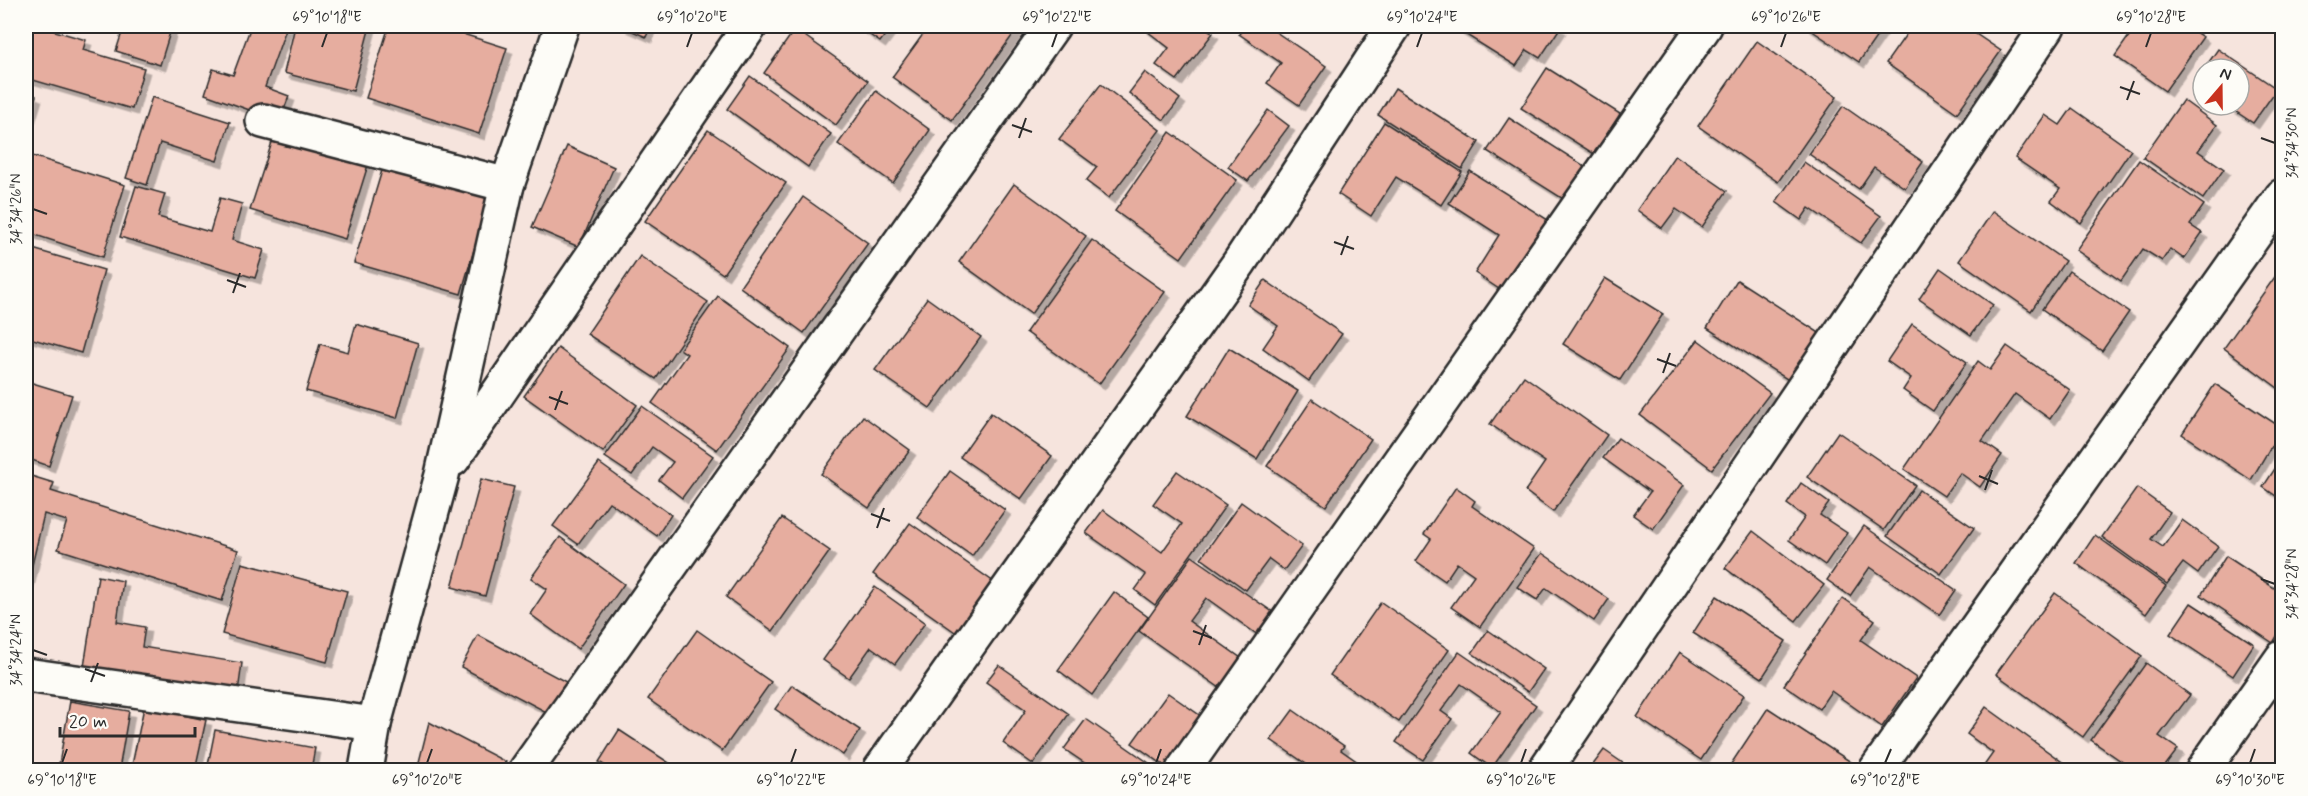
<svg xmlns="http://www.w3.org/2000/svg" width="2308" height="796" font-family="Mynerve,sans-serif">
  <defs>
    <filter id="shadow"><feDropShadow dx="5.5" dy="5.5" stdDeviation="0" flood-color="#0004"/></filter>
  </defs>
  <rect width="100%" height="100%" fill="#f6e4dd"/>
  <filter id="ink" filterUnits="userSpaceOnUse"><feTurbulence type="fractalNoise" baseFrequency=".0167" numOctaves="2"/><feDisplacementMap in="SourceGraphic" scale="12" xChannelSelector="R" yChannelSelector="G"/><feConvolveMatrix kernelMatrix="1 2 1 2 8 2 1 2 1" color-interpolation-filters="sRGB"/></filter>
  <g filter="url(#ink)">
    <g fill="#e6ad9f" stroke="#2b2b2b" stroke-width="1.5" filter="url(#shadow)">
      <polygon points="26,26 38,26 86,40 83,50 144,68 132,109 26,78"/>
      <polygon points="124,26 172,26 160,65 116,51"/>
      <polygon points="251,26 287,26 265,87 289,96 280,121 205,94 213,69 233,75"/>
      <polygon points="295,26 370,26 353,91 284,73"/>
      <polygon points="389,26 438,26 507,48 479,134 366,98"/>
      <polygon points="621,26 651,26 646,37"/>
      <polygon points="857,26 892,26 880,42"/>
      <polygon points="929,26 1012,26 1017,29 952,120 892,77"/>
      <polygon points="1145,26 1203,26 1213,33 1177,80 1156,65 1169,48 1143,28"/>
      <polygon points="1245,26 1267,26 1326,66 1299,105 1267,83 1281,63 1239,34"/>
      <polygon points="1452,26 1555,26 1560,28 1540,58 1527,50 1516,66"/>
      <polygon points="1805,26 1884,26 1859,62"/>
      <polygon points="1912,26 1964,26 2001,51 1957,113 1886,63"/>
      <polygon points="2136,26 2186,26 2203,37 2165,91 2115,56"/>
      <polygon points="795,29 868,81 836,125 764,73"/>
      <polygon points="1757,41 1837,97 1778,182 1698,126"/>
      <polygon points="2218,49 2277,89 2253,123 2226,105 2239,105 2239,69 2204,69"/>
      <polygon points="1547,68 1620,114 1594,154 1521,108"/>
      <polygon points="1145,72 1180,99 1164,120 1129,93"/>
      <polygon points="750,76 831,134 808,167 727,109"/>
      <polygon points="1101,84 1160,130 1109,198 1086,181 1097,167 1059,139"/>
      <polygon points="1395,88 1479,142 1462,169 1378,115"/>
      <polygon points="876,91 930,130 893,183 838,144"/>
      <polygon points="26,92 36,96 26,128"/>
      <polygon points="152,97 230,122 217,161 160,143 147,185 126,178"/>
      <polygon points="2183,100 2217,125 2198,151 2224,169 2203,199 2143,157"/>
      <polygon points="1843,106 1923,162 1905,188 1874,167 1859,189 1809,154"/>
      <polygon points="2072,108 2131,150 2081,223 2051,201 2060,189 2015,158 2045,115 2060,125"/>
      <polygon points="1268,110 1289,126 1248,181 1228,167"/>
      <polygon points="1509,118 1589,169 1568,202 1487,151"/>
      <polygon points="1384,122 1462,172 1441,205 1396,177 1371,216 1338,194"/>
      <polygon points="708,130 786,183 723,274 645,221"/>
      <polygon points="1170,132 1237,180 1181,258 1115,211"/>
      <polygon points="274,136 368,165 345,239 250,210"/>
      <polygon points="567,146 614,167 579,247 532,227"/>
      <polygon points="26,154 125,185 103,257 26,232"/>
      <polygon points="1675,155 1727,191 1702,227 1676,209 1662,228 1637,210"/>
      <polygon points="2139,160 2204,205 2190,225 2202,233 2184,259 2170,249 2162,261 2143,249 2121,281 2076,250"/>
      <polygon points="1804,162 1881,216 1861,243 1809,208 1801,220 1776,202"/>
      <polygon points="383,167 489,198 461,294 354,263"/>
      <polygon points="1470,171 1548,220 1502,291 1475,273 1499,235 1449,203"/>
      <polygon points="1014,184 1086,236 1031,314 959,262"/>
      <polygon points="136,186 165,194 158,217 210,232 220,198 242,204 232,240 264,250 255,278 120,237"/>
      <polygon points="803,197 868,243 804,333 740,287"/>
      <polygon points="1993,211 2065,261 2031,311 1959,261"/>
      <polygon points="1092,240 1165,292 1099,384 1026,332"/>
      <polygon points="26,247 104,270 81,353 26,337"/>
      <polygon points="640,256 708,302 656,379 587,334"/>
      <polygon points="2282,267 2282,391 2224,348"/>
      <polygon points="1940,268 1993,305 1971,335 1919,299"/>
      <polygon points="2069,271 2129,312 2102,351 2042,309"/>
      <polygon points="1605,278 1663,314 1620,380 1563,344"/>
      <polygon points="1265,280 1342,334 1309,381 1263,348 1278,326 1248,305"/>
      <polygon points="1737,280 1821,334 1790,381 1707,328"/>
      <polygon points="718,296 790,348 717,450 652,403 687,354 680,349"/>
      <polygon points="927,298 981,337 930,408 875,370"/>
      <polygon points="356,324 418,343 397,418 306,391 320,344 348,352"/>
      <polygon points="1912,324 1967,362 1933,411 1903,390 1911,378 1887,361"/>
      <polygon points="1698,340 1770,393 1712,469 1640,415"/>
      <polygon points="2007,346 2070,390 2050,419 2015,394 1982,441 2002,455 1980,487 1960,473 1944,496 1904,469 1978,361 1990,370"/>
      <polygon points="558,348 637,405 603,452 524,396"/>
      <polygon points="1229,348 1298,391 1257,459 1187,416"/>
      <polygon points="1524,376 1607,435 1553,512 1525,491 1545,462 1490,424"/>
      <polygon points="26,381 72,395 49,466 26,458"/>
      <polygon points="2215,384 2282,428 2251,480 2182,434"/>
      <polygon points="1312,399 1371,439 1326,506 1267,466"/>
      <polygon points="642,406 713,456 682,498 659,480 673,462 652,447 632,475 605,457"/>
      <polygon points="991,413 1052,456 1021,499 960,457"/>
      <polygon points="863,416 910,450 869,508 821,474"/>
      <polygon points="1838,432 1915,485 1884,530 1807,477"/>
      <polygon points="1618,438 1684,485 1653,529 1633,515 1650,492 1603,458"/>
      <polygon points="2282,458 2282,500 2263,487"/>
      <polygon points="599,463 671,515 657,536 609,502 578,544 553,526"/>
      <polygon points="950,471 1005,510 972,556 917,517"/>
      <polygon points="1177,471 1226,505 1155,605 1135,590 1146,575 1086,533 1103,510 1162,552 1182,524 1153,504"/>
      <polygon points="28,475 54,483 51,491 238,550 222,601 58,549 67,521 44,514 26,591 26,482"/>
      <polygon points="481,479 514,487 485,596 452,587"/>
      <polygon points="1801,483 1829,503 1820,515 1847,533 1825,565 1789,540 1805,517 1787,504"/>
      <polygon points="1456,487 1475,501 1472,506 1534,549 1480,627 1451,607 1474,575 1457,563 1445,581 1416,561 1431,539 1424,534"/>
      <polygon points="2137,488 2170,512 2151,539 2163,547 2182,520 2218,546 2198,574 2183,563 2167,584 2102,537"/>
      <polygon points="1919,490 1974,528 1941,574 1887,536"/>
      <polygon points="1241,502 1302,546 1284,570 1269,559 1246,590 1201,558"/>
      <polygon points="782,518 830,551 773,631 726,597"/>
      <polygon points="910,523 1001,587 965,639 873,574"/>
      <polygon points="1864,526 1956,590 1939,615 1870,567 1850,596 1827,580"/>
      <polygon points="1753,531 1824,585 1796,621 1725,568"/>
      <polygon points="2095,535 2166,586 2146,614 2076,563"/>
      <polygon points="560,537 624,584 578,649 530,614 547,589 531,578"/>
      <polygon points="1542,553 1609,599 1594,621 1546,588 1537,600 1517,587"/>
      <polygon points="1192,556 1274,613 1258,635 1206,598 1189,621 1241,658 1220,688 1139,631"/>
      <polygon points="2226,556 2282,593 2282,628 2273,643 2201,595"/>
      <polygon points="242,563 347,591 327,662 222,634"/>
      <polygon points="98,576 123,581 117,622 145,627 142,647 242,663 238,692 84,667"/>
      <polygon points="875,587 925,623 895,664 871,647 849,678 823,660"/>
      <polygon points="1114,592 1148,617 1092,695 1058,670"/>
      <polygon points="2055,593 2142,656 2083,737 1996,674"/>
      <polygon points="1717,596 1786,641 1762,678 1693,633"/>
      <polygon points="1843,598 1875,620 1861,640 1916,678 1882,727 1831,691 1819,709 1784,685"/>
      <polygon points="1381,602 1449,650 1399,722 1330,675"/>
      <polygon points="2191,603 2254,644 2233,676 2170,634"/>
      <polygon points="697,630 771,682 722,751 648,699"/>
      <polygon points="1488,630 1544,669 1528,692 1472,653"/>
      <polygon points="478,635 568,683 552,715 461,667"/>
      <polygon points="1459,652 1536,705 1492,768 1471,753 1501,712 1461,684 1441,711 1452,719 1423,760 1396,742"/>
      <polygon points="1680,652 1744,695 1701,760 1637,717"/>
      <polygon points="2146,663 2190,695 2159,736 2178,749 2162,770 2134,770 2091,740"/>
      <polygon points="999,665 1069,714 1033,764 1003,743 1026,710 986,682"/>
      <polygon points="792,685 860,730 843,755 775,709"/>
      <polygon points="1168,693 1208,721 1171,770 1132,743"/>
      <polygon points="70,701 129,711 119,770 58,770"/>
      <polygon points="144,707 206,720 195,770 131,770"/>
      <polygon points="1986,707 2065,764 2061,770 1981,770 1993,753 1967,734"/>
      <polygon points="1768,708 1851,762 1846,770 1727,770"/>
      <polygon points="1293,710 1344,746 1341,750 1365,767 1363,770 1315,770 1271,740"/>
      <polygon points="1086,719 1159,770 1095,770 1064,749"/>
      <polygon points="429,722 506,762 501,770 463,770 451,764 447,770 417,770"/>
      <polygon points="215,730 315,748 311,770 207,770"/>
      <polygon points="619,730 680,770 612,770 599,762"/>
      <polygon points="1604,750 1633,770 1589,770"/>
    </g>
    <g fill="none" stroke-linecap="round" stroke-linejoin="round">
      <g stroke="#2b2b2b" stroke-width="38">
        <g id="minor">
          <polyline points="263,121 507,185"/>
          <polyline points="453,459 750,26"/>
          <polyline points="26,675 374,724"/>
          <polyline points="366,770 374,724 442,475 507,185 562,26"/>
          <polyline points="526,770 1053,26"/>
          <polyline points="880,770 1239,263 1394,26"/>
          <polyline points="1183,770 1705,26"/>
          <polyline points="1545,770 2048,26"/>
          <polyline points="1876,770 2282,196"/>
          <polyline points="2203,770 2282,658"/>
        </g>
      </g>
      <use href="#minor" stroke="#fdfcf7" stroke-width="33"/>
    </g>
  </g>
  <path fill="none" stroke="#2b2b2b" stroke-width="2" d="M322,47L327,33M687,47L692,33M1052,47L1057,33M1417,47L1422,33M1781,47L1786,33M2146,47L2151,33M2120,87L2140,94M2127,100L2134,81M1012,125L1032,132M1019,138L1026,118M2261,138L2275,143M33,209L47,214M1334,242L1354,249M1341,255L1348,236M227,280L246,287M233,293L240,273M1657,359L1676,366M1663,373L1670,353M549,397L568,404M555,410L562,391M1979,476L1998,484M1985,490L1992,470M871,514L890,521M877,528L884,508M2261,579L2275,584M1193,631L1212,638M1199,645L1206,625M33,650L47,655M85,669L105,676M91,682L98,663M62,763L67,749M427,763L432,749M791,763L796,749M1156,763L1161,749M1521,763L1526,749M1885,763L1891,749M2250,763L2255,749"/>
  <rect width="2308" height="796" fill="none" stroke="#fdfcf7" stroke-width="66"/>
  <g transform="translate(2221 87) rotate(20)"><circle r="28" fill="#fdfcf7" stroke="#a9a8a5" stroke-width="1.5"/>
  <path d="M0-4.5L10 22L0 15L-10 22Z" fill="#c8321e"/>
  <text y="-9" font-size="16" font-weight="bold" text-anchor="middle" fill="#2b2b2b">N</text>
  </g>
  <path d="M60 727v9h135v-9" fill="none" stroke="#2b2b2b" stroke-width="3"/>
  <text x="69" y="727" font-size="18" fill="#2b2b2b" stroke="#fdfcf7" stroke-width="4.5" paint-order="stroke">20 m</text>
  <rect x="33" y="33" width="2242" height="730" fill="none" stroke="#2b2b2b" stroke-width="2"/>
  <g font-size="15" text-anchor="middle" fill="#2b2b2b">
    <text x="327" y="22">69°10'18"E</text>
    <text x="692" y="22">69°10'20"E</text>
    <text x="1057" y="22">69°10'22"E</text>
    <text x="1422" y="22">69°10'24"E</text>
    <text x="1786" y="22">69°10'26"E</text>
    <text x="2151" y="22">69°10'28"E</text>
    <text transform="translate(2292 143) rotate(-90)" y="5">34°34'30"N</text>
    <text transform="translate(16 209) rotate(-90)" y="5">34°34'26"N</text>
    <text transform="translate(2292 584) rotate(-90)" y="5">34°34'28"N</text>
    <text transform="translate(16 650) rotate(-90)" y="5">34°34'24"N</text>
    <text x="62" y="785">69°10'18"E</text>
    <text x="427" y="785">69°10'20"E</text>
    <text x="791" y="785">69°10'22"E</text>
    <text x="1156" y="785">69°10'24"E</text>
    <text x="1521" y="785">69°10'26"E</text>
    <text x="1885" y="785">69°10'28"E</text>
    <text x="2250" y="785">69°10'30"E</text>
  </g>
</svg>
